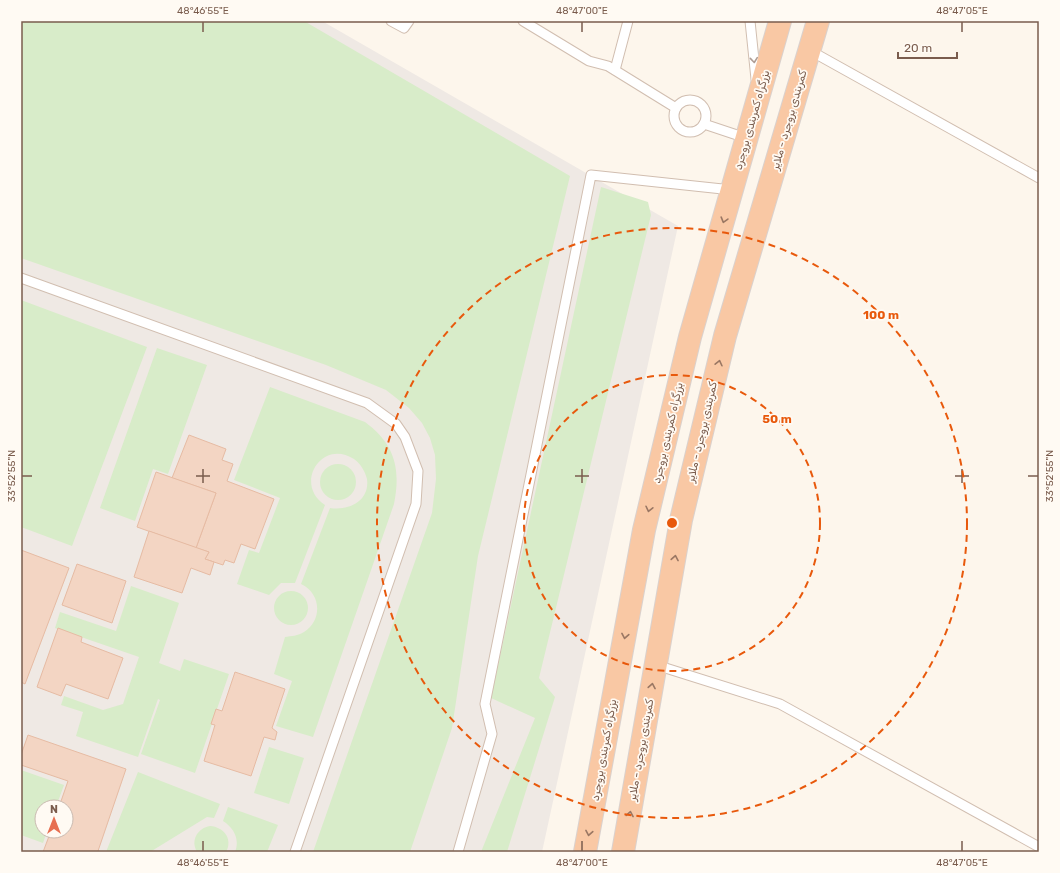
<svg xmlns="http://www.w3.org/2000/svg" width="1060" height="873" font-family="Rubik,'Noto Sans Arabic',sans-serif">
  <rect width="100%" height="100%" fill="#fdf6ec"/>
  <path fill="#efe9e4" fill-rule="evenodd" d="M21,21H322L678,226L542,852H21ZM42,807H66V831H42Z"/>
  <g fill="#d8ecc9">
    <polygon points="21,21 304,21 570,176 478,556 452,728 410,852 313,852 432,513 436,479 435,455 430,438 422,423 409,408 386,390 326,365 21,258"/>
    <polygon points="601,187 648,202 651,215 539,678 555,697 507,852 481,852 535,718 491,698"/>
    <polygon points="21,300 147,347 72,546 21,527"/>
    <polygon points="157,348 207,365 168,474 153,469 135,521 100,508"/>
    <path d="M270,387L365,422C395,444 401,469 394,504L313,737L276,726L292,681L274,674L285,637C291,636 298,636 304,632C323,620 321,593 301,584L330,508C349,511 370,501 367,479C365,471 360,463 354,459C322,438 293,484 325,505L295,583H281L269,595L237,584L249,550L259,553L280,498L234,480Z"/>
    <circle cx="338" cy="482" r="18"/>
    <polygon points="131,586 179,603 159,663 180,671 184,659 229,674 195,773 141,754 160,700 158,699 138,757 76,736 83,712 61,705 64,696 103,710 123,704 139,657 55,628 60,612 116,631"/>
    <circle cx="291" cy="608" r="17"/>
    <polygon points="269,747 304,758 289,804 254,793"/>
    <polygon points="21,770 64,785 56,807 42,807 42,831 47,831 43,843 21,835"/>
    <polygon points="138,772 220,804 214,818 207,817 150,852 106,852"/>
    <path d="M228,807L278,825L267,852H235C240,839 234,828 223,821Z"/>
    <path d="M210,826C224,827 233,839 226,852H197C190,840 198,828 210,826Z"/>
  </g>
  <g fill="#f3d5c3" stroke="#e6bba3">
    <polygon points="189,435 226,449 222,460 233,464 227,481 274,499 255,549 241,544 234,563 225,560 223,565 205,559 209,552 196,548 216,493 172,478"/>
    <polygon points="156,472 216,493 196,548 137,527"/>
    <polygon points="149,531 209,552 205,559 214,562 210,575 191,568 182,593 134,577"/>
    <polygon points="21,550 69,568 25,684 21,682"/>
    <polygon points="77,564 126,581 112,623 62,605"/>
    <polygon points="58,628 82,637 81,642 123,658 108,699 66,684 61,696 37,687"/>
    <polygon points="235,672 285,689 272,728 277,732 275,740 264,737 251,776 204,761 215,725 211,724 216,709 222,711"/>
    <polygon points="28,735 126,769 98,851 102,852 43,852 51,831 66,831 66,807 59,807 68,781 21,765 21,755"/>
  </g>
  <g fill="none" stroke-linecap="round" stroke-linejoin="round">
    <g stroke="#d1beb0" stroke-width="11">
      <g id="service">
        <polyline points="391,21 404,28 409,21"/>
        <polyline points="523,21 589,61 608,66 676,108"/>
        <polyline points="750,21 756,79"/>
        <polyline points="809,50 1039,178"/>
        <polyline points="615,70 628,21"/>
        <circle cx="690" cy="116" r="16"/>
        <polyline points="704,124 746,138"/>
        <polyline points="21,278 367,403 396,424 405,437 418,471 416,504 295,852"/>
        <polyline points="656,665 780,704 1039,847"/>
        <polyline points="458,852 492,734 485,704 591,175 732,190"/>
      </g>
    </g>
    <g stroke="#dad1cd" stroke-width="24">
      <g id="trunk">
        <polyline points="585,852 644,530 690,337 780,21"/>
        <polyline points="623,852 681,520 725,336 818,21"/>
      </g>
    </g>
    <use href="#service" stroke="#fff" stroke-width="9"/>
    <use href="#trunk" stroke="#f9c8a4" stroke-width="22"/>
  </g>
  <defs><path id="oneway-chevron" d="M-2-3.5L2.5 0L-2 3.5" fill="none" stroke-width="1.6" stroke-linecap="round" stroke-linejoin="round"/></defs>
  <use stroke="#af9d94" href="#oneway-chevron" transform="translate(754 60) rotate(84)"/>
  <g stroke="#9a7763">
    <use href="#oneway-chevron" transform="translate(724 220) rotate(106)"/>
    <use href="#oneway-chevron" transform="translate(719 363) rotate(-77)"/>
    <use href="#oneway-chevron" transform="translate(649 509) rotate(103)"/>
    <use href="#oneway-chevron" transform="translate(675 558) rotate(-80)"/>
    <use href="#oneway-chevron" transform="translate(625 636) rotate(100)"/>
    <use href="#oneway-chevron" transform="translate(652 686) rotate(-80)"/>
    <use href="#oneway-chevron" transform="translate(630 814) rotate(-80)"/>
    <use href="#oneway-chevron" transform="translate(589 833) rotate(100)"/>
  </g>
  <path fill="none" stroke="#7a5c4d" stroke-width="1.5" d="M203,22V32M582,22V32M962,22V32M203,469V483M582,469V483M962,469V483M22,476H32M196,476H210M575,476H589M955,476H969M1028,476H1038M203,841V851M582,841V851M962,841V851"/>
  <g fill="none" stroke="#e8590c" stroke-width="2" stroke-dasharray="7 5">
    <circle cx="672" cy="523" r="148"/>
    <circle cx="672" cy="523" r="295"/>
  </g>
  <g text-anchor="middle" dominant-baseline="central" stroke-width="3.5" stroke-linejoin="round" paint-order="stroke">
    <g font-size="11" fill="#7a5c4d" stroke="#fffaf3">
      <text transform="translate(752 120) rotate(-74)">بزرگراه کمربندی بروجرد</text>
      <text transform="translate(789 120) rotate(-74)">کمربندی بروجرد - ملایر</text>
      <text transform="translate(702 432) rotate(-77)">کمربندی بروجرد - ملایر</text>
      <text transform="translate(668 433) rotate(-77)">بزرگراه کمربندی بروجرد</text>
      <text transform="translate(604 750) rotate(-80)">بزرگراه کمربندی بروجرد</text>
      <text transform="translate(641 750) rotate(-80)">کمربندی بروجرد - ملایر</text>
    </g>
  </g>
  <circle cx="672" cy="523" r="6" fill="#e8590c" stroke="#fffaf3" stroke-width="2"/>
  <g font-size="12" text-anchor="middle" font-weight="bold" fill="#e8590c" stroke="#fffaf3" stroke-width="3.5" stroke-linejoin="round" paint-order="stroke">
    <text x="881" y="319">100 m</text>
    <text x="777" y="423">50 m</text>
  </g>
  <rect width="1060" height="873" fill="none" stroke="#fffaf3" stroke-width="44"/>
  <g transform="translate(54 819)"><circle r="19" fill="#fffaf3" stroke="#cabbb1"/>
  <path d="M0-3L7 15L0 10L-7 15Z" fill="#e76f51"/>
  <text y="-6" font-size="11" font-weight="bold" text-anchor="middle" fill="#7a5c4d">N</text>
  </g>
  <path d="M898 52v6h59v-6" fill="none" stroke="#7a5c4d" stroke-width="2"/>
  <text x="904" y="52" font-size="12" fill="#7a5c4d" stroke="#fffaf3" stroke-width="3" paint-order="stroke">20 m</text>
  <rect x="22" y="22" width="1016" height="829" fill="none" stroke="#7a5c4d" stroke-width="1.5"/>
  <g font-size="10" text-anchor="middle" fill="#7a5c4d">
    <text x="203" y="14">48°46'55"E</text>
    <text x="582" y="14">48°47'00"E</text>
    <text x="962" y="14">48°47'05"E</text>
    <text transform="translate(11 476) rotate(-90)" y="4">33°52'55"N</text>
    <text transform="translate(1049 476) rotate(-90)" y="4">33°52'55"N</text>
    <text x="203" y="866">48°46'55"E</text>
    <text x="582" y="866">48°47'00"E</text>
    <text x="962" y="866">48°47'05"E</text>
  </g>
</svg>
